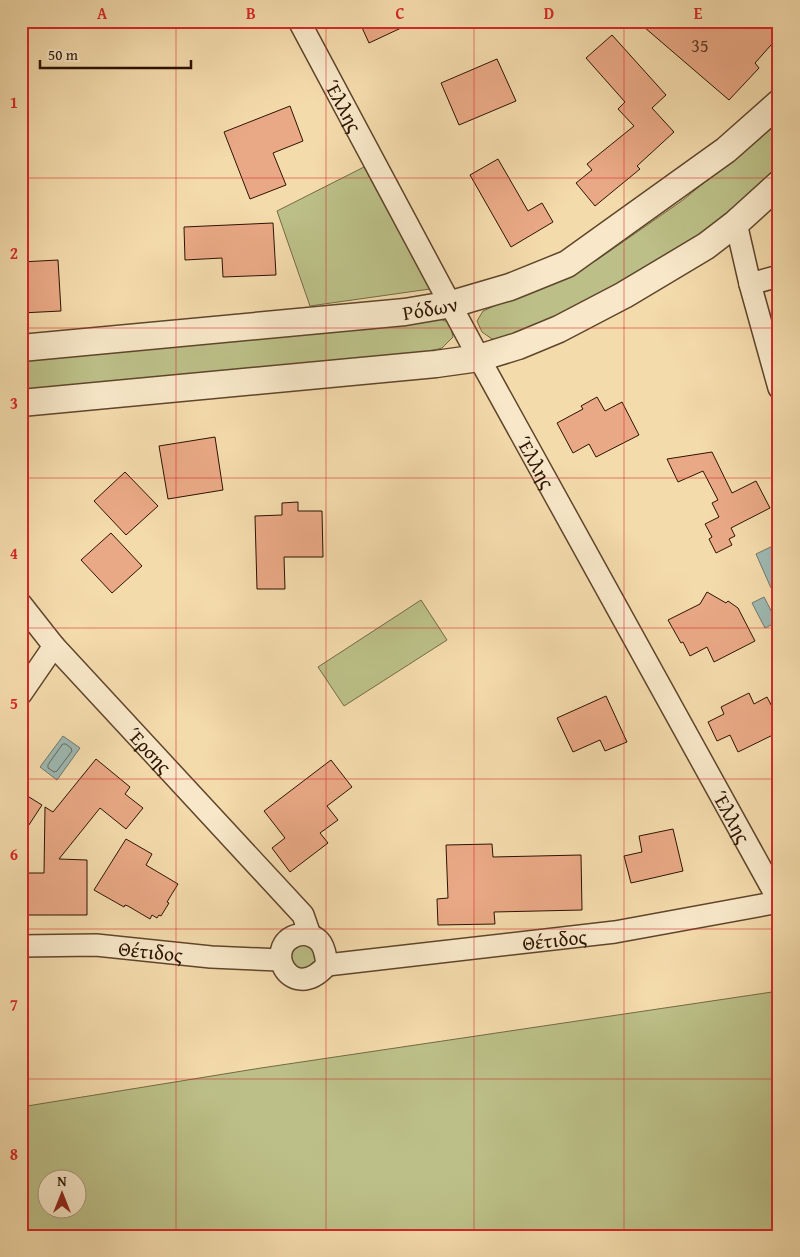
<svg xmlns="http://www.w3.org/2000/svg" width="800" height="1257" font-family="'Gentium Book Plus',serif">
  <rect width="100%" height="100%" fill="#f4dbac"/>
  <filter id="stains"><feTurbulence type="fractalNoise" baseFrequency=".004" numOctaves="4"/><feColorMatrix values="0 0 0 0 .2 0 0 0 0 .09 0 0 0 0 .02 0 0 0 .5 -.17"/></filter>
  <radialGradient id="worn" r=".72"><stop offset=".6" stop-color="#630" stop-opacity="0"/><stop offset="1" stop-color="#630" stop-opacity=".3"/></radialGradient>
  <g fill="#bcc088" stroke="#746a44" fill-rule="evenodd">
    <polygon points="779,117 779,166 767,178 704,232 613,291 513,339 492,339 482,332 477,321 483,311 597,260 683,200 758,138"/>
    <polygon points="364,167 430,289 310,306 277,211"/>
    <polygon points="435,317 450,323 453,337 442,348 419,354 21,390 21,359"/>
    <polygon points="421,600 447,640 344,706 318,667"/>
    <polygon points="299,944 311,945 317,961 303,971 293,965 291,953"/>
    <path d="M779,991V1236H21V1107L261,1068ZM48,1180H78V1210H48Z"/>
  </g>
  <g fill="#9eb9b3" stroke="#71776b">
    <polygon points="779,543 779,566 776,577 779,585 771,588 756,554"/>
    <polygon points="764,597 777,622 765,628 752,603"/>
    <polygon points="63,736 80,748 57,780 40,767"/>
  </g>
  <g fill="none" stroke-linecap="round" stroke-linejoin="round">
    <polygon stroke="#66665a" stroke-width="1" points="63,744 66,744 71,748 72,751 57,771 54,772 48,768 48,765"/>
  </g>
  <g fill="#eaa986" stroke="#2d1300">
    <polygon points="359,21 416,21 369,43"/>
    <polygon points="637,21 779,21 779,36 755,63 759,68 729,100"/>
    <polygon points="612,35 666,95 652,108 674,132 637,166 640,169 595,206 576,183 592,170 587,164 634,126 618,109 625,102 586,58"/>
    <polygon points="497,59 516,101 459,125 441,83"/>
    <polygon points="290,106 303,141 273,153 286,185 250,199 224,132"/>
    <polygon points="498,159 528,211 542,203 553,222 511,247 470,175"/>
    <polygon points="273,223 276,275 223,277 222,258 185,260 184,227"/>
    <polygon points="58,260 61,311 21,313 21,262"/>
    <polygon points="597,397 605,411 622,402 639,435 596,457 589,444 573,453 557,423 583,409 581,406"/>
    <polygon points="215,437 223,490 168,499 159,446"/>
    <polygon points="712,452 732,493 756,481 770,508 731,528 735,536 729,539 732,545 716,553 709,539 712,537 705,524 719,517 712,503 718,500 703,471 678,482 667,459"/>
    <polygon points="125,472 158,506 126,535 94,501"/>
    <polygon points="298,502 298,511 322,511 323,557 284,557 285,589 257,589 255,516 282,515 282,503"/>
    <polygon points="111,533 142,566 112,593 81,560"/>
    <polygon points="707,592 726,603 728,601 738,608 755,641 714,662 707,647 690,656 683,642 681,643 668,620 700,604"/>
    <polygon points="749,693 754,704 767,697 779,720 779,732 738,752 730,735 717,741 708,722 724,714 721,707"/>
    <polygon points="606,696 627,742 605,751 600,740 573,752 557,718"/>
    <polygon points="96,759 130,787 125,794 143,808 126,829 100,808 59,859 87,860 87,915 21,915 21,873 44,873 45,807 53,812"/>
    <polygon points="331,760 352,787 327,806 338,820 320,833 328,843 290,872 272,848 285,838 264,811"/>
    <polygon points="21,792 42,805 21,837"/>
    <polygon points="673,829 683,871 631,883 624,856 642,852 639,836"/>
    <polygon points="126,839 152,854 146,865 178,884 167,902 169,903 161,916 159,915 157,918 152,915 150,919 128,906 125,905 124,907 94,890"/>
    <polygon points="492,844 493,857 581,855 582,910 494,912 495,924 438,925 437,899 448,898 446,845"/>
  </g>
  <g fill="none" stroke-linecap="round" stroke-linejoin="round">
    <g stroke="#5f452b" stroke-width="24">
      <g id="minor">
        <path id="s1" d="M299,21L479,358L779,901"/>
        <polyline points="736,223 750,284 779,388"/>
        <polyline points="750,284 779,276"/>
        <path id="s2" d="M21,604L54,646L303,915L310,935"/>
        <polyline points="21,694 54,646"/>
        <path d="M303,934C322,936 325,948 327,965C289,1008 258,940 303,934Z"/>
        <path id="s3" d="M21,946L96,945L211,957L280,960"/>
        <path id="s4" d="M327,965L615,932L779,902"/>
      </g>
    </g>
    <g stroke="#5f452b" stroke-width="29">
      <g id="tertiary">
        <path id="s5" d="M21,348L405,312L452,304L510,287L567,264L726,150L779,103"/>
        <polyline points="21,403 436,364 479,358 518,346 559,329 624,295 706,246 736,223 779,184"/>
      </g>
    </g>
    <use href="#minor" stroke="#f8e8c9" stroke-width="21"/>
    <use href="#tertiary" stroke="#f8e8c9" stroke-width="26"/>
  </g>
  <path fill="none" stroke="#d62828" stroke-width="1" stroke-opacity="0.55" d="M176,21V1236M326,21V1236M474,21V1236M624,21V1236M21,178H779M21,328H779M21,478H779M21,628H779M21,779H779M21,929H779M21,1079H779"/>
  <g text-anchor="middle" dominant-baseline="central" stroke-width="4" stroke-linejoin="round" paint-order="stroke">
    <g font-size="18" fill="#5c3822">
      <text x="700" y="45">35</text>
    </g>
    <g font-size="20" fill="#2d1300" stroke="#f8e8c9">
      <text stroke="none"><textPath href="#s1" startOffset="96">Έλλης</textPath></text>
      <text stroke="none"><textPath href="#s5" startOffset="411">Ρόδων</textPath></text>
      <text stroke="none"><textPath href="#s1" startOffset="501">Έλλης</textPath></text>
      <text stroke="none"><textPath href="#s2" startOffset="195">Έρσης</textPath></text>
      <text stroke="none"><textPath href="#s1" startOffset="906">Έλλης</textPath></text>
      <text stroke="none"><textPath href="#s4" startOffset="229">Θέτιδος</textPath></text>
      <text stroke="none"><textPath href="#s3" startOffset="130">Θέτιδος</textPath></text>
    </g>
  </g>
  <rect width="800" height="1257" fill="none" stroke="#f4dbac" stroke-width="55"/>
  <g transform="translate(62 1194)"><circle r="24" fill="#f8e8c9" stroke="#a79379"/>
  <path d="M0-4L9 19L0 12L-9 19Z" fill="#8f2418"/>
  <text y="-8" font-size="14" font-weight="bold" text-anchor="middle" fill="#2d1300">N</text>
  </g>
  <path d="M40 60v8h151v-8" fill="none" stroke="#2d1300" stroke-width="2.5"/>
  <text x="48" y="60" font-size="15" fill="#2d1300" stroke="#f8e8c9" stroke-width="4" paint-order="stroke">50 m</text>
  <rect x="28" y="28" width="744" height="1202" fill="none" stroke="#d62828" stroke-width="2"/>
  <g font-size="16" text-anchor="middle" font-weight="bold" fill="#d62828">
    <text x="102" y="19">A</text>
    <text x="251" y="19">B</text>
    <text x="400" y="19">C</text>
    <text x="549" y="19">D</text>
    <text x="698" y="19">E</text>
    <text x="14" y="108">1</text>
    <text x="14" y="259">2</text>
    <text x="14" y="409">3</text>
    <text x="14" y="559">4</text>
    <text x="14" y="709">5</text>
    <text x="14" y="860">6</text>
    <text x="14" y="1010">7</text>
    <text x="14" y="1160">8</text>
  </g>
  <rect width="100%" height="100%" filter="url(#stains)"/>
  <rect width="100%" height="100%" fill="url(#worn)"/>
</svg>
